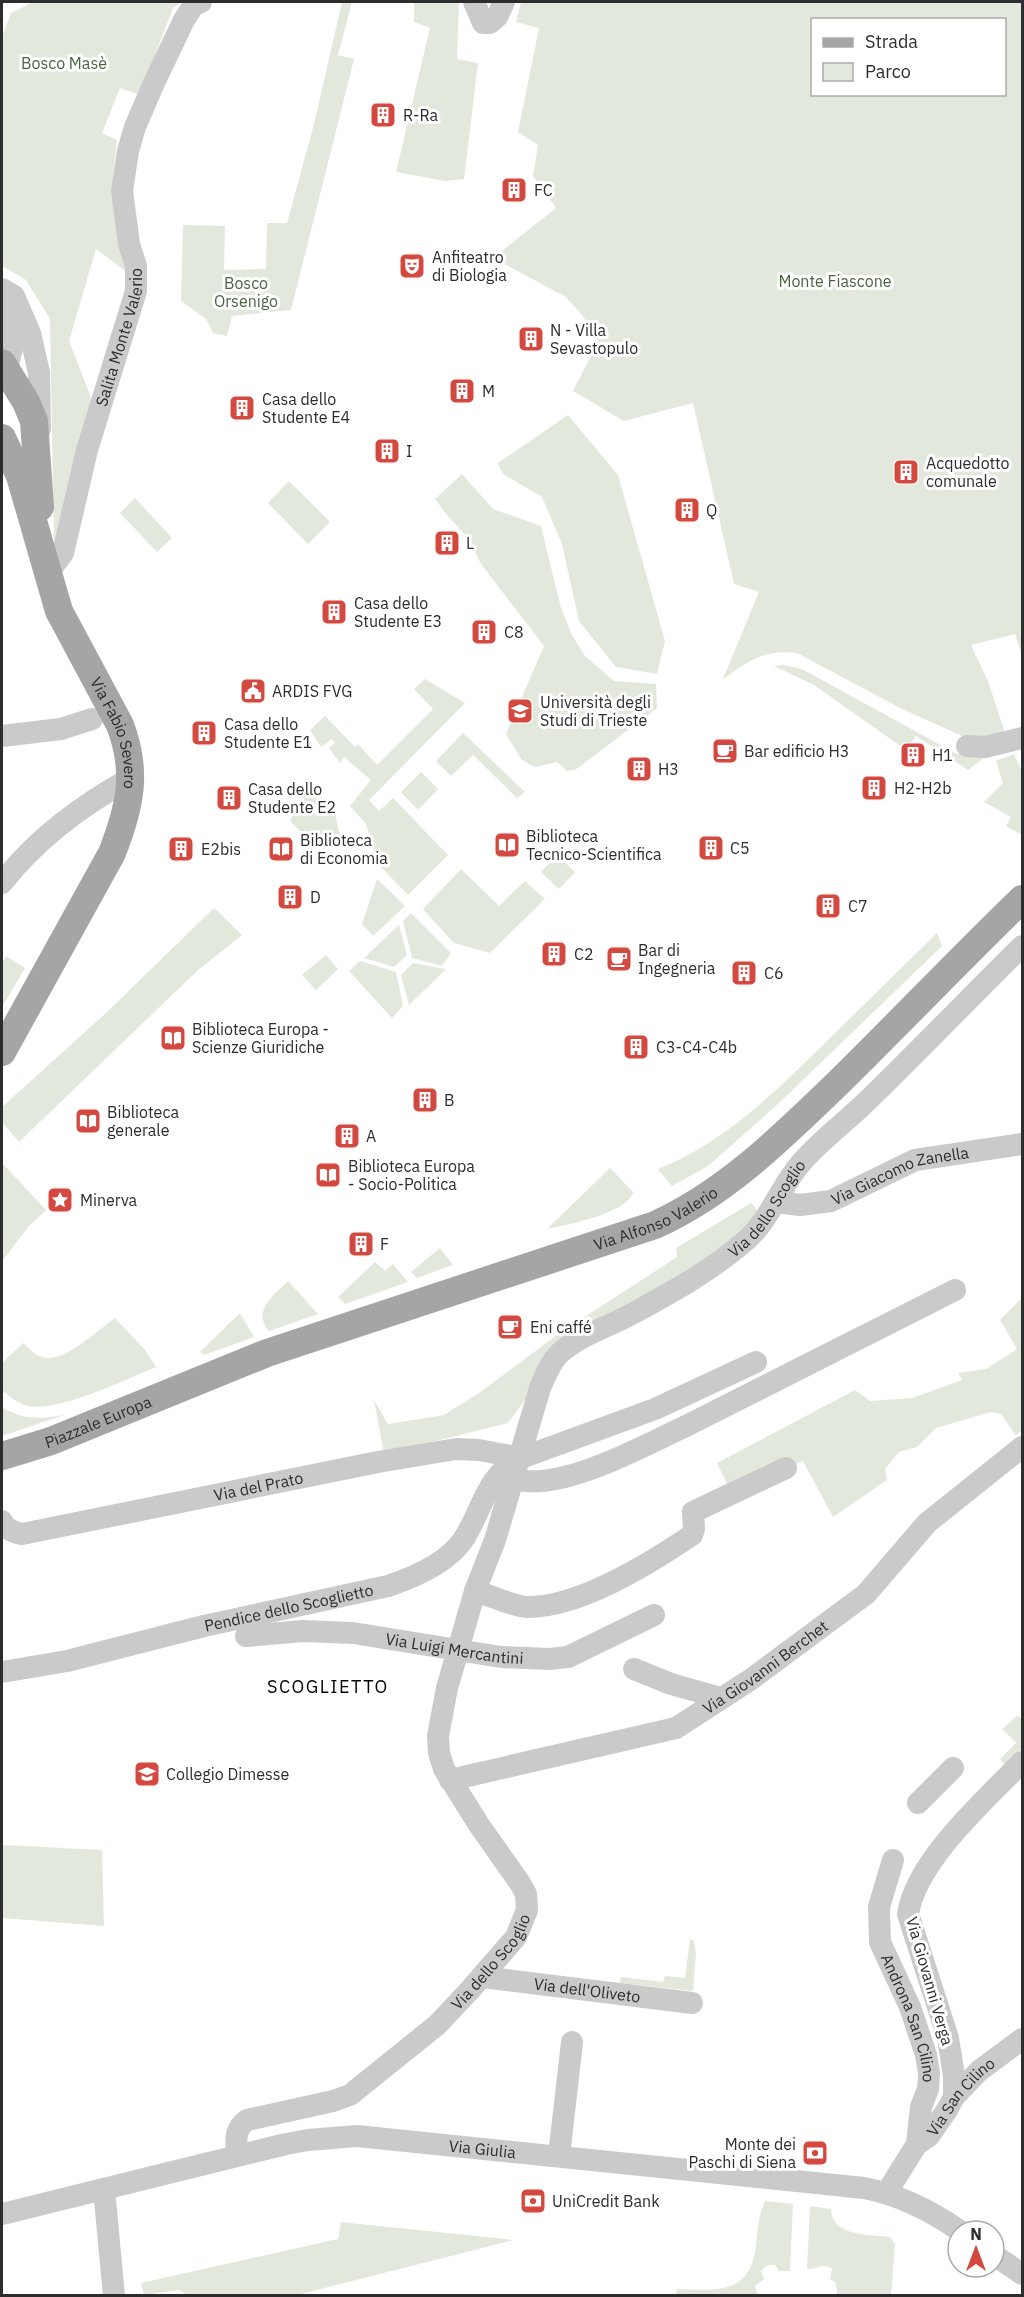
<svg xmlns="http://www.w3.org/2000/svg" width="1024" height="2297" font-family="'IBM Plex Sans',sans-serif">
  <rect width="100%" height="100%" fill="#fff"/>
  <g fill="#e2e9dc" fill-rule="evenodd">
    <polygon points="33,2 181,2 173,8 140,95 120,88 102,133 117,140 111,193 127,272 96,249 69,341 92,400 54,544 50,319 26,280 2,266 2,37 11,13"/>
    <polygon points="342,2 352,2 338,55 354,59 291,310 232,316 227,336 213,333 206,319 181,301 183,225 225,226 224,270 266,269 267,223 287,223 314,124"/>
    <polygon points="414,2 459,2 457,59 478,63 464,179 445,181 396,172 430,28 414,22"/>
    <path d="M521,2H1022V656L1015,634L971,645L988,681L1005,733L969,739L902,709L797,653C764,649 749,661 723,679L759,592L734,584L693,403L624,421L573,391L598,342L583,316L566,297L493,258L556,208L533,176L538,145L518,132L539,28L516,22ZM812,20H1004V94H812Z"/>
    <polygon points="568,415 618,475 665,641 657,674 616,667 579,621 562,544 542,497 503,474 498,463"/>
    <polygon points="462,474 493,509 541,526 561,608 572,635 585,656 614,681 656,684 657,708 575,770 567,771 557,762 535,767 522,760 506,734 544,646 481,564 468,538 447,515 435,499"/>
    <polygon points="289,481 330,522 308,544 268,503"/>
    <polygon points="135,498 172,538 157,552 120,513"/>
    <polygon points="784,665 802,669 957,754 988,755 968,770 916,736 906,750 814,685 774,666"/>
    <polygon points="425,679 465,703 369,800 379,811 393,798 448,855 408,895 377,863 366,824 350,806 371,780 344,757 340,763 329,748 335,743 332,739 321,747 310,730 325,716 355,747 358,744 377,765 433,709 414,689"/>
    <polygon points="463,733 525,792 517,798 473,755 451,776 436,761"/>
    <polygon points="1014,754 1022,772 1022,835 1006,826 1011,817 984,802 1003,783 996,761"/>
    <polygon points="421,772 438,789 418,810 401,792"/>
    <polygon points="308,787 333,806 340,835 321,852 290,821"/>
    <polygon points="557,855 575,872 559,889 541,872"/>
    <polygon points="461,869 499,906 525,881 545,899 490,953 454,943 423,909"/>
    <polygon points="377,879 405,906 373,936 362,924"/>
    <polygon points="214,908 242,935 197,971 19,1142 2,1122 2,1107 106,1013"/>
    <polygon points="411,913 451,953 442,966 412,958 403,921"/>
    <polygon points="399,925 407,955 394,967 364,958"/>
    <path d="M937,933L942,946L778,1104L708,1166L672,1186L658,1169C724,1143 775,1092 825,1043C862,1006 900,970 937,933Z"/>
    <polygon points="326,955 338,969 316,990 302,975"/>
    <polygon points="6,956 25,968 2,1007 2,963"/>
    <polygon points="360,961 396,972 403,1006 392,1018 349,971"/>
    <polygon points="413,963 446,969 409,1005 401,975"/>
    <polygon points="2,1163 46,1210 29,1226 2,1261"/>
    <path d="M610,1168L633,1192C628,1213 567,1225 547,1229Z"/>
    <polygon points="751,1203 760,1214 717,1254 634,1304 576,1331 508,1423 384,1454 374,1400 388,1424 444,1415 479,1393 557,1335 677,1257 676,1248"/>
    <polygon points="440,1248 453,1265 417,1278 411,1272"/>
    <polygon points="375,1262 385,1271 393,1264 408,1282 345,1304 338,1297"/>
    <path d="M288,1281L318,1314L269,1331C251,1312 274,1295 288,1281Z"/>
    <polygon points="1022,1298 1022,1430 1016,1436 1001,1414 991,1412 936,1428 917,1447 899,1452 885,1469 887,1480 833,1517 803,1461 732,1494 717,1463 855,1390 870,1401 912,1398 962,1380 958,1373 986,1369 1017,1349 1000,1320"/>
    <polygon points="240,1313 254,1337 204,1355 200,1352"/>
    <path d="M115,1318L145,1350L156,1367C126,1379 54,1415 25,1405C16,1402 9,1396 2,1390V1363L23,1343C30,1349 36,1357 46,1358C67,1360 98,1330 115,1318Z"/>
    <path d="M2,1407C24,1421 42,1419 67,1414L2,1436Z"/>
    <polygon points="1018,1715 1022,1720 1022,1749 1006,1766 1000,1759 1016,1743 1002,1729"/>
    <polygon points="2,1845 102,1850 104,1926 2,1918"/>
    <polygon points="690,1939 694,1941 696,1954 693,1991 620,1983 621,1977 663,1982 665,1976 685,1978"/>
    <path d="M765,2201L793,2204L790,2271H779L775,2265C769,2264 765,2266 761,2271L764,2279L755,2286L758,2295H676L677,2289C710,2290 748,2296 755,2252C758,2232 757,2220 765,2201Z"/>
    <path d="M810,2206L831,2209C832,2237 868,2234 890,2237L895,2244L891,2295H836L837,2291L835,2282L830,2279L832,2269C820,2262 818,2270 807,2269Z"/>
    <polygon points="341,2222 514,2240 297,2295 187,2296 180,2290 144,2295 141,2283 338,2239"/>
  </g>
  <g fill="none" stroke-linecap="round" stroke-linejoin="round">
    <g stroke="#cacaca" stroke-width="22">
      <polyline points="474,2 483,23 490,23 497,17 504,2"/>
      <polyline points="2,289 14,296 30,333 39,373 40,429"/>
      <path d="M6,368C15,346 16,328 8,306"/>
      <path id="s1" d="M47,574L63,553L87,450L136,291V266L129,244L122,191L128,151L135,127L153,85L184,20L193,6L201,2"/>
      <polyline points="2,736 61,729 92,719"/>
      <polyline points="967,746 985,747 1022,738"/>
      <path d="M2,883C37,838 82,805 131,778"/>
      <path id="s2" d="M777,1202L800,1205L831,1201L915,1160L1022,1144"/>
      <path d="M514,1480C523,1481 533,1482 542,1481C587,1477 645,1445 686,1426L955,1290"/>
      <path id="s3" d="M2,1521C5,1529 15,1533 22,1534L378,1462L456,1449L479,1450L521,1458"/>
      <path d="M475,1591C490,1595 514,1607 528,1607C580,1607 649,1564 692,1535L694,1529L693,1512L786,1468"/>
      <path id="s4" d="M246,1636L303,1631L353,1633L501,1657L549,1659L568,1657L654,1615"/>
      <polyline points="634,1669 671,1684 721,1698"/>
      <path id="s5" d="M2,1672L67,1661L204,1626L388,1586C415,1577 447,1563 463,1540C484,1508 485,1476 521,1458L655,1409L756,1362"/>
      <path id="s6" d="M450,1780L676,1728L750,1680L866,1594L927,1523L1022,1447"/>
      <polyline points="918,1803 953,1768"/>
      <path id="s7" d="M893,1860L879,1907L880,1942L910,2007L926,2055L929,2073L928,2089L921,2107L917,2144"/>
      <path id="s8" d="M482,1977L692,2003"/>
      <path d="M954,2097V2076L948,2038L908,1914C916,1861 985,1800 1022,1762"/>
      <path id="s9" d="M237,2155C236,2141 234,2129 247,2120L333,2101L350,2095L437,2025L469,1991L516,1937L527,1910L526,1894L520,1883L479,1825L444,1769L439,1753L438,1736L447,1688L475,1591L495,1540L540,1388C545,1377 550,1362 560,1353C579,1336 605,1328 628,1316C667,1295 709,1272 743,1243C770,1221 779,1188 801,1163C820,1141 844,1123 864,1104C918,1052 969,998 1022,946"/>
      <polyline points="559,2156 572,2042"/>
      <polyline points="104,2189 114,2296"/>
      <path id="s10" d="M887,2192L917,2144L929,2136L947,2110L954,2097L979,2071L1022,2039"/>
      <path id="s11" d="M2,2214L286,2144L308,2140L357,2136L864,2188C900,2195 930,2210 960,2231"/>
      <polyline points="994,2255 1022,2274"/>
    </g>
    <g stroke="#a5a5a5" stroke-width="28">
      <polyline points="2,363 26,402 34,421 40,507"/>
      <path id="s12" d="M2,438L20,476L59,611L120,725C138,772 130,807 112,853L2,1052"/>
      <path id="s13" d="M2,1456L51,1441L267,1353L655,1225C726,1193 782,1137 838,1083C900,1022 960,959 1022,899"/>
    </g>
  </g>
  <defs>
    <g id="building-square" transform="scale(1.35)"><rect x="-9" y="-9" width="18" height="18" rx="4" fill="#d34940" stroke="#fff"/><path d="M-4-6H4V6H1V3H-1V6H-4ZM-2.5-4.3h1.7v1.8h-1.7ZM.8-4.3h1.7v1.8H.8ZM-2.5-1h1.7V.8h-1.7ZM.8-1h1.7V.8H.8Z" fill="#fff"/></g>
    <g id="theatre-square" transform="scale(1.35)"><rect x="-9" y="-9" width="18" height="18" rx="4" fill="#d34940" stroke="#fff"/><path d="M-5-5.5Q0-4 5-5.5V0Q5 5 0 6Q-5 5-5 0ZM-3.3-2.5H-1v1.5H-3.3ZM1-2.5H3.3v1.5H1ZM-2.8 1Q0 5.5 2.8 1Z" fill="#fff"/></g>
    <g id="civic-square" transform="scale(1.35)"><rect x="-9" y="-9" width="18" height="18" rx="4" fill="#d34940" stroke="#fff"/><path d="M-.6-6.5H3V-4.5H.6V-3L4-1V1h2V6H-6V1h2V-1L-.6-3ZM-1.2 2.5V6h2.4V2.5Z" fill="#fff"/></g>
    <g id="university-square" transform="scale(1.35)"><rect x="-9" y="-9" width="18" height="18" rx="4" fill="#d34940" stroke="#fff"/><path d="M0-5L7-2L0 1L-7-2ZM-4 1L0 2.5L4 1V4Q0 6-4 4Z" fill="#fff"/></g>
    <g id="cafe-square" transform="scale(1.35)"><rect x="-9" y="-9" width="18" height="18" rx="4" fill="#d34940" stroke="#fff"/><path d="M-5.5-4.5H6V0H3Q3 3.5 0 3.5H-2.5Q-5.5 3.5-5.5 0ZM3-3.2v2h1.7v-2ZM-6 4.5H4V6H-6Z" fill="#fff"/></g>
    <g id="library-square" transform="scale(1.35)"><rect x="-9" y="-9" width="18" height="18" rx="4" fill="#d34940" stroke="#fff"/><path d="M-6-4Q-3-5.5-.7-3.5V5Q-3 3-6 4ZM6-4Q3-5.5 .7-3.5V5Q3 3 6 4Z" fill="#fff"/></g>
    <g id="sight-square" transform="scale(1.35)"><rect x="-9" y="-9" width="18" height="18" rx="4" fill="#d34940" stroke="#fff"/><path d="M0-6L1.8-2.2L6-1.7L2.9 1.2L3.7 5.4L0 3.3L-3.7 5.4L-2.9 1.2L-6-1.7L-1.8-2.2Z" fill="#fff"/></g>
    <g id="school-square" transform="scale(1.35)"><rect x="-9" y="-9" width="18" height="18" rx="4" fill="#d34940" stroke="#fff"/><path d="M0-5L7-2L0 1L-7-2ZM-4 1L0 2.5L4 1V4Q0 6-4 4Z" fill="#fff"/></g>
    <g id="bank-square" transform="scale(1.35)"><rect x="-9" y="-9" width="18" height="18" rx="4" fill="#d34940" stroke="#fff"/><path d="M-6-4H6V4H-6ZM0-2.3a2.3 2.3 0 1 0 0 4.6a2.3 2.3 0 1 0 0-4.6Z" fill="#fff"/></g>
  </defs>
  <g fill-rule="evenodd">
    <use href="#building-square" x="383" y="115"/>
    <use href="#building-square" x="514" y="190"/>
    <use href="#theatre-square" x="412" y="266"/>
    <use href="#building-square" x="531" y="339"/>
    <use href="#building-square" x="462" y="391"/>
    <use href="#building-square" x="242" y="408"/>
    <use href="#building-square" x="387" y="451"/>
    <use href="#building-square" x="906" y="472"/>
    <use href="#building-square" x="687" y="510"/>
    <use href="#building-square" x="447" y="543"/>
    <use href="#building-square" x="334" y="612"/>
    <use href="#building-square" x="484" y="632"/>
    <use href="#civic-square" x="253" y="691"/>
    <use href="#university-square" x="520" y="711"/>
    <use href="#building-square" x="204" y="733"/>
    <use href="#cafe-square" x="725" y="751"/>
    <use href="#building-square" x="913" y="755"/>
    <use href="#building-square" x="639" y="769"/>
    <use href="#building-square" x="874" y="788"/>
    <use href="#building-square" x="229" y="798"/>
    <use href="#library-square" x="507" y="845"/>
    <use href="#building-square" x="711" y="848"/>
    <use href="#building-square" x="181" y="849"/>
    <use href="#library-square" x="281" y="849"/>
    <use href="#building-square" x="290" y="897"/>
    <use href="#building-square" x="828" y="906"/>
    <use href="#building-square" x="554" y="954"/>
    <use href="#cafe-square" x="619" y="959"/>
    <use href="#building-square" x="744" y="973"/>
    <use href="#library-square" x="173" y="1038"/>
    <use href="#building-square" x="636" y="1047"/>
    <use href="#building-square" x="425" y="1100"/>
    <use href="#library-square" x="88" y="1121"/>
    <use href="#building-square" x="347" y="1136"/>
    <use href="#library-square" x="328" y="1175"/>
    <use href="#sight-square" x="60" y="1200"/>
    <use href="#building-square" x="361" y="1244"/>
    <use href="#cafe-square" x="510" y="1327"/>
    <use href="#school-square" x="147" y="1774"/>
    <use href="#bank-square" x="815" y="2153"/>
    <use href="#bank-square" x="533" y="2201"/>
  </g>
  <g text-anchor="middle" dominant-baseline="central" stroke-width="6" stroke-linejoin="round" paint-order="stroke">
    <g font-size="16" fill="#4c643f" stroke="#fff">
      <text x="64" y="63">Bosco Masè</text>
      <text x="835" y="281">Monte Fiascone</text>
      <text x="246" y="283">Bosco<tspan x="246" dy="18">Orsenigo</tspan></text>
    </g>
    <g font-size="16" fill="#2d2d2d" stroke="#fff" text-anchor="start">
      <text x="403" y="115">R-Ra</text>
      <text x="534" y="190">FC</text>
      <text x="432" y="257">Anfiteatro<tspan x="432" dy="18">di Biologia</tspan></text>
      <text x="550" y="330">N - Villa<tspan x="550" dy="18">Sevastopulo</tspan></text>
      <text x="482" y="391">M</text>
      <text x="262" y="399">Casa dello<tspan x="262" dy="18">Studente E4</tspan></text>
      <text x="406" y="451">I</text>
      <text x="926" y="463">Acquedotto<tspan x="926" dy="18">comunale</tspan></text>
      <text x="706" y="510">Q</text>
      <text x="466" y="543">L</text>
      <text x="354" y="603">Casa dello<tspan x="354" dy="18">Studente E3</tspan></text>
      <text x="504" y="632">C8</text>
      <text x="272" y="691">ARDIS FVG</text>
      <text x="540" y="702">Università degli<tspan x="540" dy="18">Studi di Trieste</tspan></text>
      <text x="224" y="724">Casa dello<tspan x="224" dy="18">Studente E1</tspan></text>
      <text x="744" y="751">Bar edificio H3</text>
      <text x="932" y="755">H1</text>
      <text x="658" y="769">H3</text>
      <text x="894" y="788">H2-H2b</text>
      <text x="248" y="789">Casa dello<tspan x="248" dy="18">Studente E2</tspan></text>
      <text x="526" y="836">Biblioteca<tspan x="526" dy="18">Tecnico-Scientifica</tspan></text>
      <text x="300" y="840">Biblioteca<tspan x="300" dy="18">di Economia</tspan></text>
      <text x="730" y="848">C5</text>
      <text x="201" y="849">E2bis</text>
      <text x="310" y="897">D</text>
      <text x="848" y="906">C7</text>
      <text x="638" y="950">Bar di<tspan x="638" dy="18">Ingegneria</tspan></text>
      <text x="574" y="954">C2</text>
      <text x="764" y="973">C6</text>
      <text x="192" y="1029">Biblioteca Europa -<tspan x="192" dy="18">Scienze Giuridiche</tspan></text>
      <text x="656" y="1047">C3-C4-C4b</text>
      <text x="444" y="1100">B</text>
      <text x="107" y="1112">Biblioteca<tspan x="107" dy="18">generale</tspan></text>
      <text x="366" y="1136">A</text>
      <text x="348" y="1166">Biblioteca Europa<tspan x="348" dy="18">- Socio-Politica</tspan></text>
      <text x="80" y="1200">Minerva</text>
      <text x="380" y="1244">F</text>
      <text x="530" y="1327">Eni caffé</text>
      <text x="166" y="1774">Collegio Dimesse</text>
      <text x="796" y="2144" text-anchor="end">Monte dei<tspan x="796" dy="18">Paschi di Siena</tspan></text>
      <text x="552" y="2201">UniCredit Bank</text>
    </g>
    <g font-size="16" fill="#2d2d2d" stroke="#fff">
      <text stroke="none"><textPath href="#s1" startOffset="250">Salita Monte Valerio</textPath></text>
      <text stroke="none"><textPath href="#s12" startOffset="318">Via Fabio Severo</textPath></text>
      <text stroke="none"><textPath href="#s2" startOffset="129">Via Giacomo Zanella</textPath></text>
      <text stroke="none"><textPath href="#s9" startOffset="1263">Via dello Scoglio</textPath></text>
      <text stroke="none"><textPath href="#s13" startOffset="696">Via Alfonso Valerio</textPath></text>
      <text stroke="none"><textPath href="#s13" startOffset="102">Piazzale Europa</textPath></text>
      <text stroke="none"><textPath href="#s3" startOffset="266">Via del Prato</textPath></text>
      <text stroke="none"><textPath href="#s5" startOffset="294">Pendice dello Scoglietto</textPath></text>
      <text stroke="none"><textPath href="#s4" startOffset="210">Via Luigi Mercantini</textPath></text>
      <text stroke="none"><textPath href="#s6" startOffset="340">Via Giovanni Berchet</textPath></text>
      <text stroke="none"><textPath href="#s9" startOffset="340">Via dello Scoglio</textPath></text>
      <text transform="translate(930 1981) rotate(74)">Via Giovanni Verga</text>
      <text stroke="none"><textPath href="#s8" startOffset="106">Via dell'Oliveto</textPath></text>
      <text stroke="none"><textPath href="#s7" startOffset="166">Androna San Cilino</textPath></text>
      <text stroke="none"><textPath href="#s10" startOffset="122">Via San Cilino</textPath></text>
      <text stroke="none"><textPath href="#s11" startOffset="490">Via Giulia</textPath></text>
    </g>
    <g font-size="18" letter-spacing="1.5" fill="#000" stroke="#fff">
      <text x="328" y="1686">SCOGLIETTO</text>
    </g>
  </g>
  <rect width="1024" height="2297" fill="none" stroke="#2d2d2d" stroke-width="6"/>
  <rect x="811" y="18" width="195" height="78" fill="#ffffff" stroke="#ababab" stroke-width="1.5"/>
  <rect x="823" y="38" width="30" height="9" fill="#a5a5a5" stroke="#ababab" stroke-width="1.5"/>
  <text x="865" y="48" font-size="18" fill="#2d2d2d">Strada</text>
  <rect x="823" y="63" width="30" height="18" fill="#e2e9dc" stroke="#ababab" stroke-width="1.5"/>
  <text x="865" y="78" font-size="18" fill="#2d2d2d">Parco</text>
  <g transform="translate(976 2249)"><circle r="28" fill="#ffffff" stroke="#ababab" stroke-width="1.5"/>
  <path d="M0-4.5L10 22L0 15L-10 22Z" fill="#d34940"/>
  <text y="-9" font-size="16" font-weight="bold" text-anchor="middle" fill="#2d2d2d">N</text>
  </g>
</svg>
